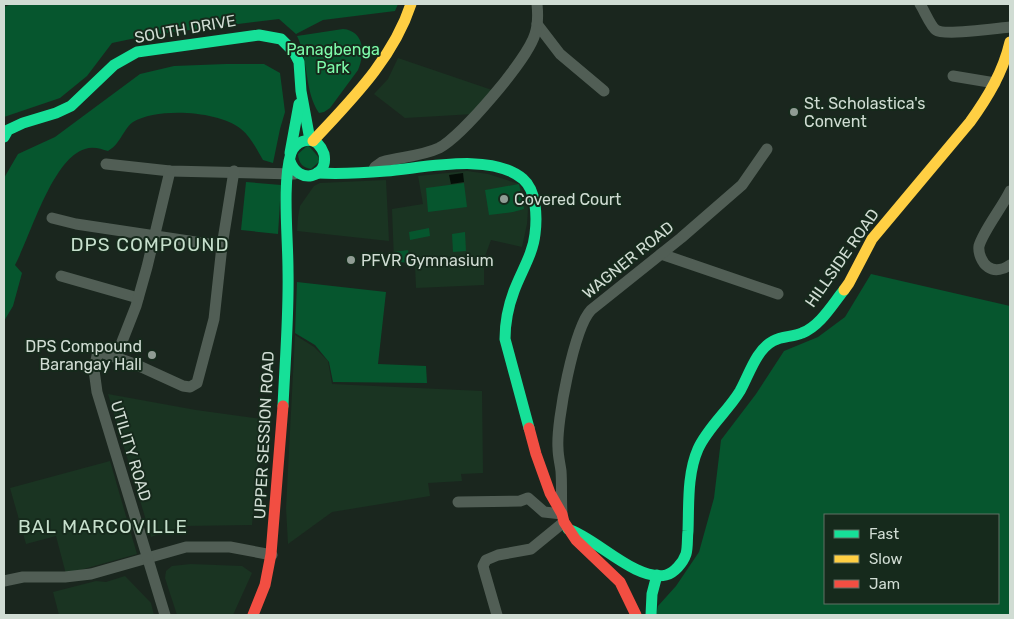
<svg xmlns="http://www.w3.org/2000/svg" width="1014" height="619" font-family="Rubik,sans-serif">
  <rect width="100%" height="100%" fill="#1a261e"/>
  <g fill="#1a3422">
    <polygon points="398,58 492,90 474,114 405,118 374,94 388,79"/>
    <polygon points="467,171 488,174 519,184 523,191 528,209 527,224 522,247 491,240 484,259 484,285 416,288 415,265 394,261 392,209 423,204 418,176"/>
    <polygon points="386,180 389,241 297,231 298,217 300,206 314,186 320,183"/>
    <polygon points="295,335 314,347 328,361 332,384 482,391 483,473 461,474 462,481 428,483 430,496 332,512 288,544 286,508"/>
    <polygon points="108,394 196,410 262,419 252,525 183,526 151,537"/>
    <polygon points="110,461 137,554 66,574 56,536 26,544 10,488"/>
    <polygon points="191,564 242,566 252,573 233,615 177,615 165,578 166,571 172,566"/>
    <polygon points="125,576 151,603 154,615 59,615 53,592 96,581 106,582"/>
  </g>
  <g fill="#06562e" fill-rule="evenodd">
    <polygon points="12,4 398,4 395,11 323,20 296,34 279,19 150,35 112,43 87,76 60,98 4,117 4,7"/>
    <path d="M343,29C365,31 365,54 358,70L330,108L324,112L319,113C304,91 309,60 297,36Z"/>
    <path d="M226,64H264L280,73L285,112L280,129L273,163L263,160C257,150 251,137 241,129C219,111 158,107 133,122C126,127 122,137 117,143C115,146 111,149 108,151C101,149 93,146 85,149C52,159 31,235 15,265L22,273L13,306L4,321V178L18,154L55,137L140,74L174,66Z"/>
    <path d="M308,145L321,160L311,169C302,167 299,164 298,154Z"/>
    <polygon points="246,182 281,185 278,234 241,230"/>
    <polygon points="464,183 467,207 428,212 426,188"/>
    <polygon points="519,184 524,209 513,212 489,215 485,190"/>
    <polygon points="429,228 430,236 410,240 409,232"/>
    <polygon points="465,232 466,251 453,252 452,234"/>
    <polygon points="408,250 409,256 416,262 416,264 394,261 394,252"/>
    <path d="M871,274L1010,306V615H656L658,606L676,586L699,552L714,498L721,440L756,394L784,351L818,337L845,317ZM825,515H998V603H825Z"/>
    <polygon points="297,282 386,292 378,364 426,366 427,383 333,382 329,362 315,345 295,333"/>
  </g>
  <polygon fill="#050f08" points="463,173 464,182 451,184 449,175"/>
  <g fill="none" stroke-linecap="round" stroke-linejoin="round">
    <g stroke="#515e55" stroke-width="11">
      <path d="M920,4C924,10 931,27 936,30C944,36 998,28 1010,27"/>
      <polyline points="537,24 560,54 604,91"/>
      <polyline points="953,76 995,83"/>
      <polyline points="106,164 170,171 294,174"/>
      <path d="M373,171L375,167L382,162C400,157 422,156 439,148C462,136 528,59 535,34C538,25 538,14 537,4"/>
      <path d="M1010,191C1003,206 983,231 979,246C978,253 982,263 988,267C995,272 1004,269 1010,265"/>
      <polyline points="52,218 76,224 222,246"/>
      <polyline points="661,254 778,294"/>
      <polyline points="61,276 138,298"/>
      <polyline points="116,357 136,306 147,267 170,171"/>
      <path d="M458,502L520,501L528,498L544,512L562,514C561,500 562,485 561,471C560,463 558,456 558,448C556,422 574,328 591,310L681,238L742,185L767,149"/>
      <polyline points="4,581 23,577 65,577 91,574 186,547 230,547 272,555"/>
      <polyline points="165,615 97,392 94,370 98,351 137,365 183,386 190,387 197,383 214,319 222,246 234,171"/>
      <polyline points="497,615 484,570 483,566 486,560 498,555 531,549 564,522"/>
    </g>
    <g stroke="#16e098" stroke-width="11">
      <polyline points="4,137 8,130 23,123 56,113 71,106 114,65 137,52 259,35 281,39 294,52 299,62 301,91 310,140"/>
      <polyline points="290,153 299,104"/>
      <path d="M317,173C340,174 363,173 386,171C424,168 491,152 523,179C537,191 537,218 535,234C533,254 521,272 514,291C508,307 505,322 505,339L529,428"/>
      <path d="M283,406C285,361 289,315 288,270C288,237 282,183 291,153C295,142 309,136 318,144C321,147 323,151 324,154C329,178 298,185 290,161"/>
      <path d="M568,529C596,538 636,582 666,575C674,573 683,563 686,554C688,547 687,538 688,531C689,505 687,474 698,449C708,427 728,411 740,391C749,375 756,350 773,341C782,336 793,337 802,333C820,326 832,305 844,290"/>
      <polyline points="651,615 652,594 657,575"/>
    </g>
    <g stroke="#ffcf43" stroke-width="11">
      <path d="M313,141C351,100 393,59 411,4"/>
      <path d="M844,290L849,283L872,239L970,122C988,97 1003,72 1010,42"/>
    </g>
    <g stroke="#f24e42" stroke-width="11">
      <polyline points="529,428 536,454 550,493 562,514 564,522 576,540 620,582 636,615"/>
      <polyline points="253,615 265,585 271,554 283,406"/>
    </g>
  </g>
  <g fill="#909c94" stroke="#162a1c" stroke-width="2">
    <circle cx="794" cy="112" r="5"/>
    <circle cx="504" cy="199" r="5"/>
    <circle cx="351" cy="260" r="5"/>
    <circle cx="152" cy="355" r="5"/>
  </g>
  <g text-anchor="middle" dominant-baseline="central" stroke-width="4" stroke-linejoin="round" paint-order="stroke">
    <g font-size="16" fill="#d0dcd3" stroke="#162a1c">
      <text transform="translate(185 29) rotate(-10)">SOUTH DRIVE</text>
      <text transform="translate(842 258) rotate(-55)">HILLSIDE ROAD</text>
      <text transform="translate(628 260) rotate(-39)">WAGNER ROAD</text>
      <text transform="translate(264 435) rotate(-87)">UPPER SESSION ROAD</text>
      <text transform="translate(131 451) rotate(73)">UTILITY ROAD</text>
    </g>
    <g font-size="16" fill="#7efcab" stroke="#162a1c">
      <text x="333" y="49">Panagbenga<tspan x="333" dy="18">Park</tspan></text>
    </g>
    <g font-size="16" fill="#d0dcd3" stroke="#162a1c" text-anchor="start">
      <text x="804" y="103">St. Scholastica's<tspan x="804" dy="18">Convent</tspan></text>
      <text x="514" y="199">Covered Court</text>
      <text x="361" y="260">PFVR Gymnasium</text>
      <text x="142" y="346" text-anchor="end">DPS Compound<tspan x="142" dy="18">Barangay Hall</tspan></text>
    </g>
    <g font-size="19" letter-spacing="1" fill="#c6dfcc" stroke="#162a1c">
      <text x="150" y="244">DPS COMPOUND</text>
      <text x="103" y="526">BAL MARCOVILLE</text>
    </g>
  </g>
  <rect width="1014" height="619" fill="none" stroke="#d0dcd3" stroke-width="10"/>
  <rect x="824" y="514" width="175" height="90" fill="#162a1c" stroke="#607165"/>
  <rect x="834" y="530" width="25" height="8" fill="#16e098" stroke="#607165"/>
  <text x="869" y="539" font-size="15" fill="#d0dcd3">Fast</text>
  <rect x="834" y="555" width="25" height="8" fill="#ffcf43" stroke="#607165"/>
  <text x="869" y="564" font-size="15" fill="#d0dcd3">Slow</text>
  <rect x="834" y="580" width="25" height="8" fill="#f24e42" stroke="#607165"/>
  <text x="869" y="589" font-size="15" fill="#d0dcd3">Jam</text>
</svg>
